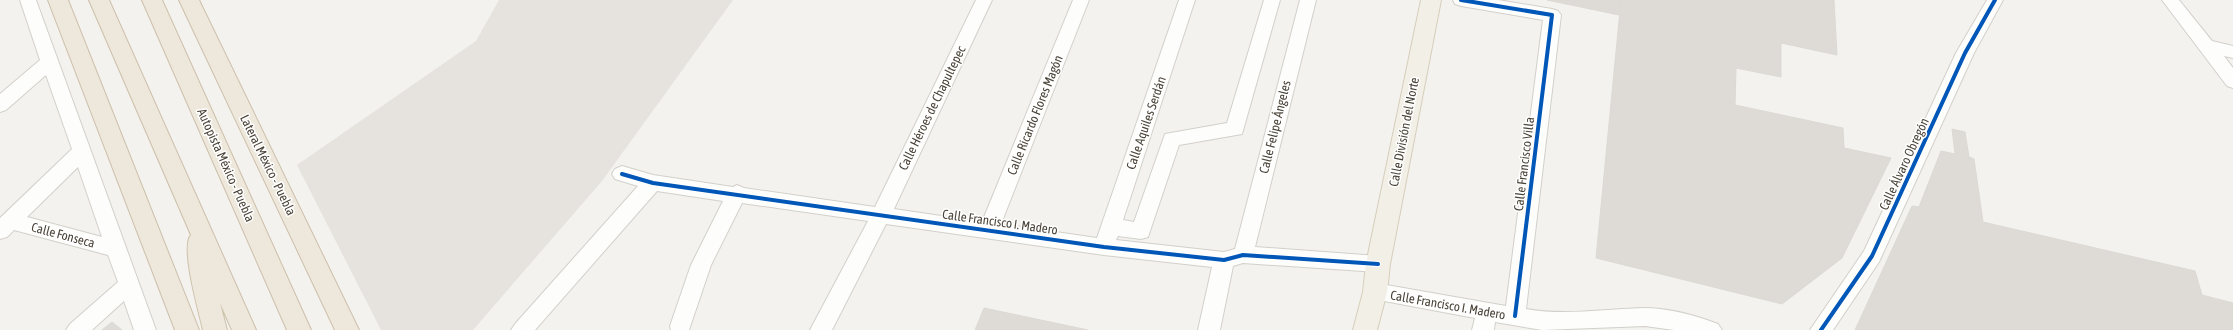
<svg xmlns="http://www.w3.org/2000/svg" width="2233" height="330" font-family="'Asap Condensed',sans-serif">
  <rect width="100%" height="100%" fill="#f4f2ee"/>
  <polygon fill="#e6e2de" points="499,0 733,0 602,181 473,330 381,330 297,165 476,41"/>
  <g fill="#dedbd6" stroke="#dcd9d4">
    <polygon points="1547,0 1621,0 1619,15"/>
    <polygon points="1621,0 1834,0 1837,55 1781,43 1781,77 1736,68 1735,105 1843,128 1844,148 1891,158 1842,258 1782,304 1596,258"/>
    <polygon points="1952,129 1965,132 1969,157 1974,159 1983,222 2195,271 2202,295 2233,303 2233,330 1855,330 1912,206 1919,207 1941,151 1955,154"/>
    <polygon points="984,308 1088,330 975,330"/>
    <polygon points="112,322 122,330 102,330"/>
  </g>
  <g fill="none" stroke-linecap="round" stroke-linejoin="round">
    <g stroke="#d2d0cb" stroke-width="2">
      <g id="minor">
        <path d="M20,0H36L156,330H134L124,301L92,330H66L70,324L118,282L108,255L14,230L7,237L0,239V218L72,149L46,75L6,110L0,112V94L40,60ZM78,167L102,237L27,217Z"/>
        <polygon points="976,0 992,0 894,209 982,222 1073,0 1089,0 1001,224 1097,238 1179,0 1195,0 1123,220 1134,222 1165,134 1227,123 1264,0 1280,0 1242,134 1179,145 1148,237 1141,239 1118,236 1116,240 1224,252 1235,249 1300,0 1316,0 1255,247 1378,256 1385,258 1388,264 1385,270 1378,272 1243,263 1233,266 1220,330 1198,330 1212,267 1104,255 886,224 832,330 810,330 868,221 742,203 711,265 689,330 671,330 670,326 691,265 723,201 657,191 535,330 511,330 515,324 638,186 615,179 612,174 615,169 622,166 653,175 733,187 737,185 744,188 875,207"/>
        <path d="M1453,0H1498L1552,9L1558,11L1561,15L1526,309C1565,316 1604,309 1643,308C1668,308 1695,315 1718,324L1722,330H1674L1645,326L1542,330L1495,322L1494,330H1472L1475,318L1368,298L1365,292L1368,286L1375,283L1506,306L1543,20L1461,6L1455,4Z"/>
        <polygon points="1987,0 2003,0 1974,53 1879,262 1833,330 1810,330 1864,251 1956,53"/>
        <polygon points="2162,0 2179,0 2212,41 2233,46 2233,58 2224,56 2233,68 2233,88 2227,86"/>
      </g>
    </g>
    <g stroke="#d6cebb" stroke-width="2">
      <polygon id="major" points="1421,0 1441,0 1390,264 1387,292 1377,330 1353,330 1363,292 1366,264"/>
    </g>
    <g stroke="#ccbfa9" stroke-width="2">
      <g id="highway">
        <polygon points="48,0 68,0 199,330 175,330"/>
        <path d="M89,0H109L256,330H232L220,303L227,330H203C199,312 180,247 191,235Z"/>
        <polygon points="142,0 162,0 311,330 287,330"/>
        <polygon points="179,0 199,0 359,330 335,330"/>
      </g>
    </g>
    <use href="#minor" fill="#fdfdfc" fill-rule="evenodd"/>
    <use href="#major" fill="#f2efe6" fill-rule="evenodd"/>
    <use href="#highway" fill="#ede8db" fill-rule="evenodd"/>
    <g stroke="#fff" stroke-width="6">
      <g id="cycleway">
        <polyline points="1461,0 1552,15 1515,316"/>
        <polyline points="622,174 653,183 1104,247 1224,260 1243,255 1378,264"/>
        <polyline points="1821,330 1872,256 1965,53 1995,0"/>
      </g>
    </g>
    <use href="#cycleway" stroke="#0057b8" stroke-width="4"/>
  </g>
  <g text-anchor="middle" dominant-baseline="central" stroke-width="3" stroke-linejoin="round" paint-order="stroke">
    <g font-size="13" fill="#4b4439" stroke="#fff">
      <text transform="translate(932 108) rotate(-64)">Calle Héroes de Chapultepec</text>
      <text transform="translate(1035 115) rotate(-68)">Calle Ricardo Flores Magón</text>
      <text transform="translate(1146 123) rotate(-71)">Calle Aquiles Serdán</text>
      <text transform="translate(1275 127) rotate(-76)">Calle Felipe Ángeles</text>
      <text transform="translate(1404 132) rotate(-79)">Calle División del Norte</text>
      <text transform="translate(1524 164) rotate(-83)">Calle Francisco Villa</text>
      <text transform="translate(1904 164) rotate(-65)">Calle Álvaro Obregón</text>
      <text transform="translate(226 165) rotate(66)">Autopista México - Puebla</text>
      <text transform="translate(268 165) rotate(64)">Lateral México - Puebla</text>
      <text transform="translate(1000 222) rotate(8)">Calle Francisco I. Madero</text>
      <text transform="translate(63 235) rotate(15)">Calle Fonseca</text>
      <text transform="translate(1448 305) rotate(10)">Calle Francisco I. Madero</text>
    </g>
  </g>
</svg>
